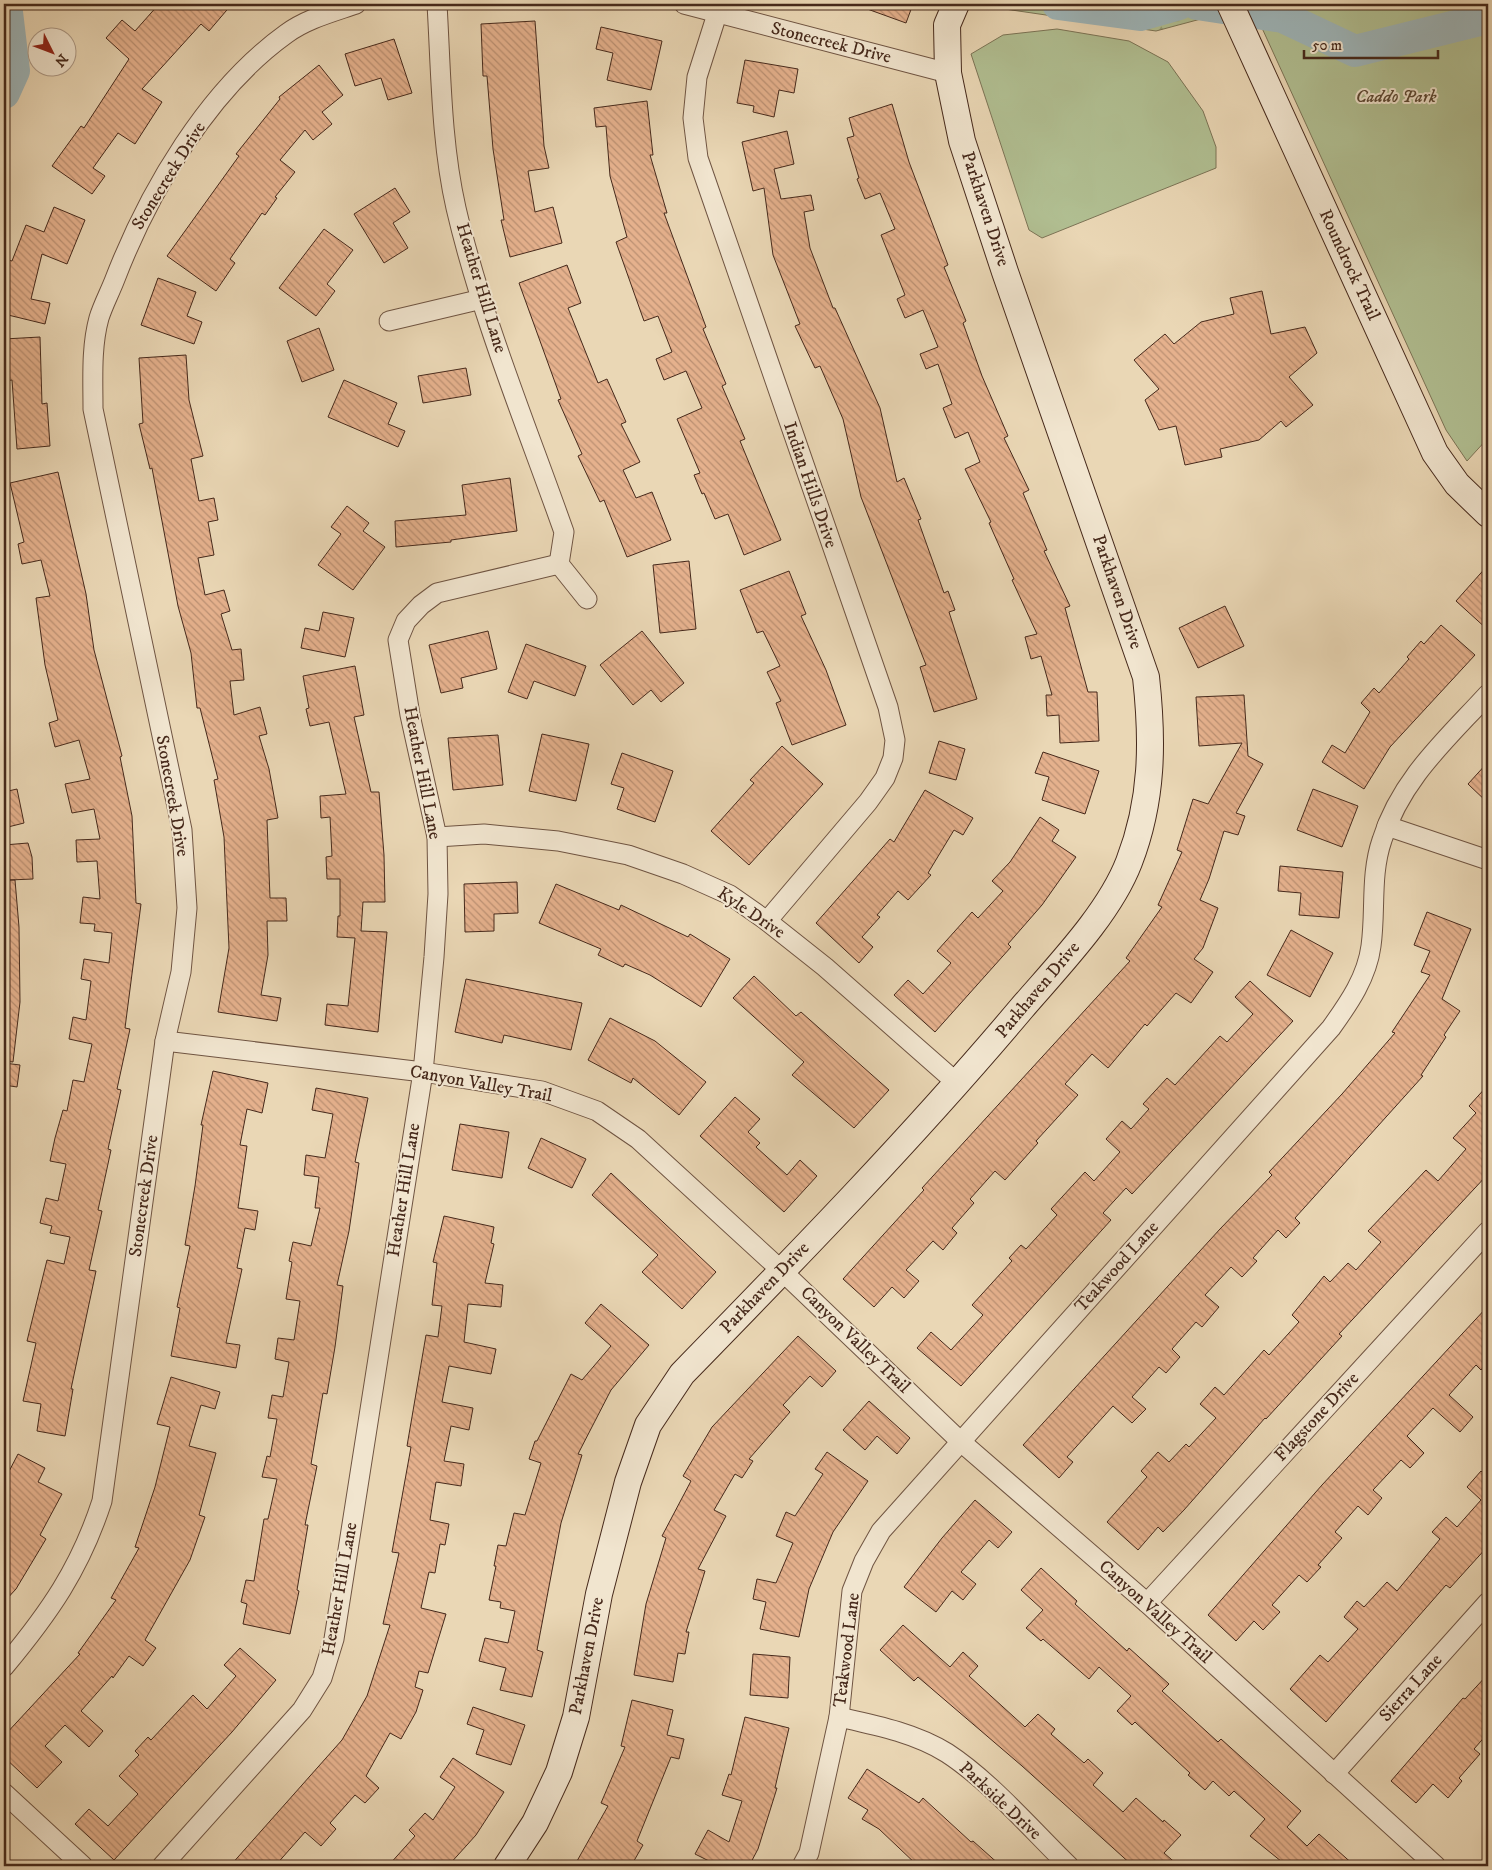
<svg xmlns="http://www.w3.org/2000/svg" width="1492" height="1870" font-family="'IM FELL DW Pica',serif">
  <defs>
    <pattern id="forest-firs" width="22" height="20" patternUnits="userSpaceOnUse" patternTransform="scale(1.25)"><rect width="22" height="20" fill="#b1bf92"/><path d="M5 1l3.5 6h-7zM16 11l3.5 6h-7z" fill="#929b76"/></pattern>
    <pattern id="building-back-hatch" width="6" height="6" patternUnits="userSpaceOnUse" patternTransform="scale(1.25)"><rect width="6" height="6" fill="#e5b18d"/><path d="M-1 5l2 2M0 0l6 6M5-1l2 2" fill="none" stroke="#bb9072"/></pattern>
  </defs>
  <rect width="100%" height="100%" fill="#ead7b5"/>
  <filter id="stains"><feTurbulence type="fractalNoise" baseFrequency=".004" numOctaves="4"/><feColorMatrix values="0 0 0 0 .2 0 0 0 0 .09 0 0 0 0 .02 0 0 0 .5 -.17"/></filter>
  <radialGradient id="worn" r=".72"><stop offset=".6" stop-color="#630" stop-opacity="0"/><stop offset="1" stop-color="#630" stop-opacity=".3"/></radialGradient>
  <polygon fill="url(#forest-firs)" stroke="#7c7456" points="985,4 1207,4 1212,16 1156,31 984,6"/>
  <g fill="#b1bf92" stroke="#7c7456">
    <polygon points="1251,4 1488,4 1488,438 1467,461 1446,430"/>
    <polygon points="1057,29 1129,41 1168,62 1203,111 1216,147 1216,168 1042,238 1029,230 971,54 1003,35"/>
  </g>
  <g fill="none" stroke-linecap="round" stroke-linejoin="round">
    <g stroke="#9eb6ba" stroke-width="32">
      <polyline points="1058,4 1140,15 1179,4"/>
      <polyline points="1197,4 1283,17 1355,51 1488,18"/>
      <polyline points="4,93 14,71 6,4"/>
    </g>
  </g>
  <g fill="url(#building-back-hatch)" stroke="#46291b">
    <polygon points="159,4 232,4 209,31 201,24 142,89 162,102 135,144 118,133 93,168 105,176 92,194 52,166 81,126 84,128 129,59 106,38 122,20 135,31"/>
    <polygon points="859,4 913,4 906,23 859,6"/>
    <polygon points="535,21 544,146 549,168 528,171 535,212 553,207 562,243 510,257 501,220 504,220 493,149 487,76 483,76 481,24"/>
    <polygon points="601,27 662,41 651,90 607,80 613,53 596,49"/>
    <polygon points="394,39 412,93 388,100 381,78 355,86 345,54"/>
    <polygon points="745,60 798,69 794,93 779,90 774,117 753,112 754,106 737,103"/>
    <polygon points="319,65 343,95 322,112 332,124 313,140 305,130 280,160 295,172 275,197 277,198 265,215 262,213 230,259 235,263 216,291 167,256 239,156 236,154 280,99 279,97"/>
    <polygon points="647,101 653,155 650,155 667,213 664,213 706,327 703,329 726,384 722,386 745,439 740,441 781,540 744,555 728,514 715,519 704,493 702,494 694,475 700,473 677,419 702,408 686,371 664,380 656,359 672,352 658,316 644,321 616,242 627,237 610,176 606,126 596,127 594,108"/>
    <polygon points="892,104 909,162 948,265 944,267 966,321 963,323 982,376 1008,436 1004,438 1029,490 1023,493 1047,550 1044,551 1070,606 1065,608 1088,692 1097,692 1099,741 1060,743 1059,715 1047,716 1046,695 1052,695 1041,656 1031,659 1025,637 1037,634 1012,580 1014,579 989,523 991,522 965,469 980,462 968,432 955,438 943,408 952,404 938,364 926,369 920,354 938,347 923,310 905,318 897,299 905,295 881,235 895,229 880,193 865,199 857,179 859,178 847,138 854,136 849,118"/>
    <polygon points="787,131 794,164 774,169 781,199 811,195 814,210 804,212 810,248 833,308 835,308 880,408 897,482 904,478 921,519 918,520 944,593 948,591 955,610 949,612 977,699 934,712 920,667 926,665 861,497 843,419 820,366 815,368 795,326 800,324 773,255 764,188 753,191 742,142"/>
    <polygon points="395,188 410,212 393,223 408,248 384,263 354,214"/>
    <polygon points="54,207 85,220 67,264 42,254 31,299 50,303 45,324 4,314 4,275 8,260 12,261 26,225 44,232"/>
    <polygon points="324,229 353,250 327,284 335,291 316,316 279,288"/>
    <polygon points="567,265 581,303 568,308 598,383 607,379 626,422 621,424 640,462 623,470 636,498 652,492 671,540 627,557 604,500 600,502 578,456 582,454 558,400 561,399 519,283"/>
    <polygon points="158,278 196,292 187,316 202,322 194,344 141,325"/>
    <polygon points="1262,291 1271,334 1305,327 1317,353 1289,377 1313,405 1286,427 1281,421 1259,440 1220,449 1222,457 1185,465 1176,426 1159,430 1145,400 1159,389 1134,360 1165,334 1174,344 1201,322 1234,314 1230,298"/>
    <polygon points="319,328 334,370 302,382 287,341"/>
    <polygon points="40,337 42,404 47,403 50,446 17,449 12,380 4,381 4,339"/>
    <polygon points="186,355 189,400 203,456 191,459 199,501 214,498 218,520 208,522 214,555 198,558 205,595 224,590 230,611 221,614 232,650 241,649 244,680 230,681 234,715 260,707 267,734 259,736 269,769 278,818 267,820 270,898 286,898 287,921 267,921 268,955 261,995 281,998 277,1021 218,1012 229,948 224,837 214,780 218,779 200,708 197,708 191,653 178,606 152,468 150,469 139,424 143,423 139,358"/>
    <polygon points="466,368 471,395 423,403 418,376"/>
    <polygon points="344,380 397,403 388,424 405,431 398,447 328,417"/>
    <polygon points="58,472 86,594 94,650 122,756 120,757 132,816 136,903 141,904 125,1028 130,1029 117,1089 121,1090 108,1149 111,1150 98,1210 102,1211 89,1270 96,1271 71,1389 73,1389 65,1436 37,1431 41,1404 23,1401 36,1343 27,1341 47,1260 64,1264 70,1237 50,1233 52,1226 40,1223 46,1198 58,1201 66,1164 50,1161 55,1138 63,1110 67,1111 73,1080 84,1082 92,1044 69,1039 73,1017 86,1020 91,981 81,979 84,959 109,963 112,933 94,931 95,924 80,923 83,897 100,899 97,861 77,862 76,840 100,839 94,809 72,813 65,784 90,779 79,740 55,747 49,723 58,720 45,665 36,598 50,596 41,560 22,564 18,544 24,542 10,483"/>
    <polygon points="510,478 517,531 451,540 451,542 396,547 395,521 466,515 462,485"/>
    <polygon points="347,506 369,523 363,531 385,547 353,590 318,565 341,534 331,527"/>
    <polygon points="689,561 696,629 660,633 653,565"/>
    <polygon points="1488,565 1488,630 1456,601"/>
    <polygon points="789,571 806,614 801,616 826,670 846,725 792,745 776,703 781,701 767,672 780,666 763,631 757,633 740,590"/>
    <polygon points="1225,606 1244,646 1198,668 1179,628"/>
    <polygon points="323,612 354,618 345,657 301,648 305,628 319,631"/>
    <polygon points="1441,625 1475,655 1390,747 1364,789 1322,762 1332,745 1345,753 1370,712 1361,703 1374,688 1379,693 1409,659 1407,657 1421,641 1424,644"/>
    <polygon points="488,631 497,669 461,678 463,688 441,693 429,645"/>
    <polygon points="642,631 684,683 661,702 651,690 633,705 600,665"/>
    <polygon points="526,644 586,666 575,696 534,681 527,699 508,692"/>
    <polygon points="355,666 364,715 354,717 371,792 379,792 384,855 385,902 363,902 361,931 387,932 378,1032 325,1025 327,1004 348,1006 355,938 337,937 338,916 340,916 340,879 327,879 326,857 332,856 330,817 321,818 320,796 346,794 329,722 310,726 306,709 309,708 303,676"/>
    <polygon points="1244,695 1248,756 1263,764 1236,813 1245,816 1238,835 1224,831 1209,879 1200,900 1218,908 1203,948 1194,959 1213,972 1191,1003 1176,993 1147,1026 1145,1024 1108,1068 1092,1054 1065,1084 1078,1095 1036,1141 1038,1143 1021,1162 1005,1180 995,1171 970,1199 974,1203 952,1228 957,1233 943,1250 933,1241 906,1270 919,1281 904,1298 892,1287 874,1307 843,1279 924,1190 922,1188 1130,961 1126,958 1162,907 1158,905 1182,852 1177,850 1193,799 1208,804 1242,743 1199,746 1196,697"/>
    <polygon points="542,734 589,744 576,801 529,791"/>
    <polygon points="498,735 503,785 453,790 448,738"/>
    <polygon points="939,741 965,749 956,780 929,773"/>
    <polygon points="782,746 823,784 749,865 711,831 754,783 750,780"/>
    <polygon points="1043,752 1099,771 1085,814 1042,800 1049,777 1035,773"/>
    <polygon points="622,753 673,771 655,822 617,809 624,788 611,784"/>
    <polygon points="1488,762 1488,803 1468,784"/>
    <polygon points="17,789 24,823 4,828 4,792"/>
    <polygon points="1313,789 1358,806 1342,847 1297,830"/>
    <polygon points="925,790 973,818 963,835 954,830 928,873 931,875 908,900 898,891 877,915 880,917 862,937 873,947 859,963 816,923 890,839 894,842"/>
    <polygon points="1040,817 1059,830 1052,841 1076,857 1042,905 1008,944 1011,947 935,1032 894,995 908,980 923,994 951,963 937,951 972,912 978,918 1003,891 992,881 1010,862"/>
    <polygon points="28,843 32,857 33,879 9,880 15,880 19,927 20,1002 13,1062 4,1061 4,845"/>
    <polygon points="1280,866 1343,872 1339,918 1299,915 1301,893 1278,891"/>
    <polygon points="517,882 518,913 494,914 494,931 465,932 464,884"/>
    <polygon points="556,884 619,910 621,905 688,937 690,934 730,959 701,1007 650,975 625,964 623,967 598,955 601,949 539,923"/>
    <polygon points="1427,912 1471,929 1442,999 1460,1011 1444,1035 1446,1037 1421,1075 1423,1076 1295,1218 1300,1223 1286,1238 1278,1230 1253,1258 1257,1261 1242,1277 1231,1267 1205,1295 1219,1307 1202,1327 1196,1322 1172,1349 1180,1357 1166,1373 1159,1367 1132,1397 1146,1409 1132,1423 1113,1406 1067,1457 1073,1462 1059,1478 1023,1445 1220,1229 1272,1175 1269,1172 1342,1094 1395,1033 1392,1032 1430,975 1421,972 1430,951 1414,945"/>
    <polygon points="1291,930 1333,953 1310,997 1267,975"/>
    <polygon points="754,976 796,1016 801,1012 889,1090 854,1128 792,1075 804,1062 733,998"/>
    <polygon points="466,979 582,1003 571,1050 504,1035 502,1043 455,1032"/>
    <polygon points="1250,981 1293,1021 1132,1194 1126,1188 1103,1213 1111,1220 961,1386 917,1348 931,1332 951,1350 983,1315 972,1305 1012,1261 1009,1258 1021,1245 1026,1249 1057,1215 1051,1209 1085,1172 1094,1181 1120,1152 1106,1139 1122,1121 1131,1129 1149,1109 1143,1104 1167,1078 1175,1085 1220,1036 1227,1042 1253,1014 1235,997"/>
    <polygon points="610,1018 655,1041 706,1082 679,1115 633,1078 631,1083 588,1060"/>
    <polygon points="4,1063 20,1065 17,1087 4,1085"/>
    <polygon points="213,1071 268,1083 262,1113 247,1109 240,1145 247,1146 238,1208 258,1211 255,1230 245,1228 237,1268 242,1269 226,1343 240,1345 236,1368 171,1356 180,1308 177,1307 190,1246 185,1245 195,1186 203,1125 201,1125"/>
    <polygon points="1488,1085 1488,1174 1339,1334 1342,1336 1266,1419 1265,1418 1184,1510 1163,1532 1158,1527 1138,1550 1107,1522 1147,1477 1141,1471 1158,1452 1169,1462 1186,1444 1189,1447 1216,1418 1200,1404 1215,1387 1224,1395 1264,1350 1269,1355 1299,1322 1292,1315 1324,1276 1330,1282 1348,1263 1356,1270 1381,1242 1368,1231 1426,1170 1438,1181 1466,1149 1453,1138 1476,1113 1469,1106"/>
    <polygon points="316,1088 368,1098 355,1162 359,1163 349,1231 337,1285 343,1286 335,1347 327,1394 323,1393 311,1464 317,1466 305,1525 308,1525 297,1590 299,1591 290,1634 243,1624 247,1604 241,1602 246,1580 254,1581 264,1519 268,1519 277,1479 262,1477 267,1456 270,1457 277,1419 268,1418 272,1395 283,1397 289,1362 275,1359 278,1338 294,1340 300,1301 286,1299 292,1262 289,1261 293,1242 311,1246 320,1208 315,1208 319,1177 304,1175 306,1155 325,1158 333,1114 312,1110"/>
    <polygon points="735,1097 760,1119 748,1132 760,1143 756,1147 787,1175 800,1160 817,1176 784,1212 700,1136"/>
    <polygon points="460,1124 509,1132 502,1178 452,1170"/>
    <polygon points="541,1138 586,1159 572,1188 528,1168"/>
    <polygon points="611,1173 716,1272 682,1309 642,1272 658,1255 592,1195"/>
    <polygon points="444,1216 494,1227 491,1243 494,1244 485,1283 503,1285 501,1307 468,1304 464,1342 496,1349 491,1374 449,1366 442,1402 473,1408 469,1430 451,1426 444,1461 464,1464 461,1486 436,1482 430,1520 449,1524 445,1545 440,1544 435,1573 429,1572 421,1608 446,1614 428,1673 419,1671 415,1687 423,1690 416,1712 401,1739 390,1733 366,1776 379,1788 365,1803 355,1795 330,1823 336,1829 321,1846 305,1832 275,1866 230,1866 342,1740 367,1696 390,1625 383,1624 399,1553 392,1552 411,1447 407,1446 426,1335 438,1337 442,1306 432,1305 437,1263 433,1262"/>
    <polygon points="601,1304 649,1345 611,1390 578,1454 582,1455 561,1523 537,1650 543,1652 532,1697 500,1690 506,1668 479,1661 485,1638 508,1643 515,1611 500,1608 501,1602 489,1600 496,1566 494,1566 498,1545 506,1546 514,1513 525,1515 541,1463 529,1459 535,1441 537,1441 571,1374 582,1380 611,1346 585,1323"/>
    <polygon points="1488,1306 1488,1362 1481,1370 1476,1365 1449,1395 1473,1417 1460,1432 1433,1408 1407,1436 1424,1453 1410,1468 1401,1460 1373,1490 1382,1498 1368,1515 1358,1506 1335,1532 1342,1538 1318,1565 1321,1567 1307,1582 1299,1575 1272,1605 1280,1612 1263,1630 1254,1621 1236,1641 1208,1615 1322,1485"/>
    <polygon points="798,1336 836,1371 822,1387 810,1376 783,1405 790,1412 749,1459 753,1461 742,1478 735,1474 714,1510 726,1516 698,1569 705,1571 686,1632 689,1632 685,1654 678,1653 673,1682 634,1675 646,1604 666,1538 662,1536 691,1481 683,1476 712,1427"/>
    <polygon points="171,1377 220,1392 215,1409 201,1405 189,1446 216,1453 199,1515 205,1517 190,1560 145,1640 156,1648 143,1666 129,1656 113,1678 112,1676 81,1711 103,1731 89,1747 65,1725 45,1746 62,1762 37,1788 4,1757 4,1736 80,1654 78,1653 116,1600 111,1598 139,1548 135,1547 155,1487 170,1427 157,1424"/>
    <polygon points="869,1401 910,1438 897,1454 877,1436 865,1450 843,1430"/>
    <polygon points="827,1452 868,1481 833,1532 809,1589 799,1637 760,1629 766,1602 753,1599 757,1579 776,1583 793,1543 776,1536 786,1512 795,1516 823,1474 815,1469"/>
    <polygon points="18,1454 45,1468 38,1482 62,1494 40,1535 46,1539 16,1589 4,1602 4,1481"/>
    <polygon points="1481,1471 1488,1478 1488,1546 1450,1588 1446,1585 1326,1722 1290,1689 1320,1655 1328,1662 1358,1629 1344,1617 1357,1601 1364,1607 1387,1582 1397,1591 1440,1539 1432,1532 1446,1517 1457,1527 1481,1500 1467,1487"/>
    <polygon points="975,1500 1012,1532 998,1548 989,1540 961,1572 976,1584 963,1600 952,1591 936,1612 904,1587 942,1538"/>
    <polygon points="1041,1568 1077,1601 1075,1604 1127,1651 1129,1648 1169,1684 1162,1691 1218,1742 1221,1739 1301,1811 1287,1827 1307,1846 1319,1834 1355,1866 1287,1866 1250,1836 1265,1819 1234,1791 1229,1796 1213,1781 1205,1790 1188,1775 1190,1773 1135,1722 1132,1725 1117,1711 1131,1696 1099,1667 1089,1679 1043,1639 1041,1641 1026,1628 1043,1610 1021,1590"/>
    <polygon points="903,1625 950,1667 963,1652 978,1666 969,1676 1025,1727 1038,1714 1055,1729 1051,1734 1084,1763 1088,1759 1103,1773 1093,1785 1123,1812 1136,1798 1163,1822 1164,1820 1181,1835 1164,1853 1179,1866 1133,1866 1022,1766 918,1677 914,1681 880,1650"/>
    <polygon points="240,1648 276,1680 232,1732 114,1860 75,1824 89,1809 108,1826 138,1794 119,1776 139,1755 135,1751 148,1737 151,1740 193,1695 207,1709 236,1676 224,1665"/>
    <polygon points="753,1654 790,1657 788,1698 750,1695"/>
    <polygon points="1488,1674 1488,1733 1474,1749 1480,1754 1459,1778 1462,1781 1448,1798 1433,1784 1416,1803 1391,1781 1463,1698 1465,1699"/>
    <polygon points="632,1700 673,1710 667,1735 684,1739 679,1759 671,1757 637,1841 643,1845 631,1866 588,1866 577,1861 608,1806 601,1803 625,1747 621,1746"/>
    <polygon points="473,1707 525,1725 511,1765 476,1754 484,1730 467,1724"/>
    <polygon points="745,1717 789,1728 775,1788 777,1788 758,1849 749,1866 719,1866 695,1854 708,1830 729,1842 742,1801 722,1795 729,1774 731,1775"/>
    <polygon points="453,1758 504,1792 476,1835 448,1866 388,1866 415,1836 409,1830 425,1813 433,1820 455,1787 440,1777"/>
    <polygon points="867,1769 919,1803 923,1798 971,1842 973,1841 1001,1866 918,1866 879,1829 862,1819 868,1810 848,1798"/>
  </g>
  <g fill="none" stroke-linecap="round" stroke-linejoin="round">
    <g stroke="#6f5442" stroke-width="21">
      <g id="street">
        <path d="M437,4C441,71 441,142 456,208C481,316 527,427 564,532L559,564L587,599"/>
        <polyline points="684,4 948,73"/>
        <polyline points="717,14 697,77 693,118 698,158 888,707 895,740 893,758 885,778 868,802 767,921"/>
        <polyline points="389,321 482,299"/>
        <polyline points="1387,826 1485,859"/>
        <polyline points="437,837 484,834 558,841 628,855 683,874 730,895 767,921 825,967 958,1084"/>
        <polyline points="165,1041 423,1072 542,1091 597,1111 638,1139 782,1271 960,1441 1147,1603 1436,1866"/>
        <polyline points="1147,1603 1488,1231"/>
        <path d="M4,1667C49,1613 80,1569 102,1501L165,1041L181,972L187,908L182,830L93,409C93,379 91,347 99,318C103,305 110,292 115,279C149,191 208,90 286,34C306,19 333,12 356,4"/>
        <path d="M839,1717C875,1725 915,1733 947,1753C990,1781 1032,1830 1069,1866"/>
        <polyline points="1334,1774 1488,1602"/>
        <polyline points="4,1793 83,1866"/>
        <polyline points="162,1866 302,1710 322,1678 334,1639 423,1072 434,957 438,894 437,837 410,715 398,640 406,621 421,605 437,593 559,564"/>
        <path d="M802,1866L809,1853L839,1717L852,1591L864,1561L881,1531L1331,1028C1349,1003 1367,977 1371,946C1376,911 1370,875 1382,840C1401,779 1446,740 1488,694"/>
      </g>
    </g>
    <g stroke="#46291b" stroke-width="28">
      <g id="secondary">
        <polyline points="1230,4 1435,453 1457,484 1488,514"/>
        <path d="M507,1866L535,1823L559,1772L576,1717L599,1594L628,1482L648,1425L682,1374C798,1255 914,1136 1021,1009C1057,967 1109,914 1129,862C1153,800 1153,741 1146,677L1005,272L962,141L948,73L947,25L956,4"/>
      </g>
    </g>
    <use href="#street" stroke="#f1e5cf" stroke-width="19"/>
    <use href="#secondary" stroke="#f1e5cf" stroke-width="26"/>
  </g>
  <g text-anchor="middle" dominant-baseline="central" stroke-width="4" stroke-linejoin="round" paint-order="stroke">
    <g font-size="18" fill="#46291b" stroke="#f1e5cf">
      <text transform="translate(831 43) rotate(14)">Stonecreek Drive</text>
      <text transform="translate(169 176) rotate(-58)">Stonecreek Drive</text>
      <text transform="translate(985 209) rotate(72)">Parkhaven Drive</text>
      <text transform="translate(1349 265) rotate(65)">Roundrock Trail</text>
      <text transform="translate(481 288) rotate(73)">Heather Hill Lane</text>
      <text transform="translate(810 485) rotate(71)">Indian Hills Drive</text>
      <text transform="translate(1117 592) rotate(71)">Parkhaven Drive</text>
      <text transform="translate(422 773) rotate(79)">Heather Hill Lane</text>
      <text transform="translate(172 796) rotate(80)">Stonecreek Drive</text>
      <text transform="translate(751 913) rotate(34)">Kyle Drive</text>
      <text transform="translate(1038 990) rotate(-50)">Parkhaven Drive</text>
      <text transform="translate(481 1084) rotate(10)">Canyon Valley Trail</text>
      <text transform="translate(404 1190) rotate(-81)">Heather Hill Lane</text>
      <text transform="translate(144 1196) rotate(-82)">Stonecreek Drive</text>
      <text transform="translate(1117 1267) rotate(-48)">Teakwood Lane</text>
      <text transform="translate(765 1288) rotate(-46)">Parkhaven Drive</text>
      <text transform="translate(855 1340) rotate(44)">Canyon Valley Trail</text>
      <text transform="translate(1317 1417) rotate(-47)">Flagstone Drive</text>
      <text transform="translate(340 1589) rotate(-80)">Heather Hill Lane</text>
      <text transform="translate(1155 1612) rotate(42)">Canyon Valley Trail</text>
      <text transform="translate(847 1650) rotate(-83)">Teakwood Lane</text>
      <text transform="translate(587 1656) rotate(-79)">Parkhaven Drive</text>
      <text transform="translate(1411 1688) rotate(-48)">Sierra Lane</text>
      <text transform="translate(1000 1801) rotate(43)">Parkside Drive</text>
    </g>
    <g font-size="18" font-style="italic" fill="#5b4733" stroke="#f1e5cf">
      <text x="1396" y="97">Caddo Park</text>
    </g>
  </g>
  <rect width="1492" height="1870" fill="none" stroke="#ead7b5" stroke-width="20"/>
  <rect x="5" y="5" width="1482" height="1860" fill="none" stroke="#46291b" stroke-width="2.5"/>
  <rect x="10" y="10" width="1472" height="1850" fill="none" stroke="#46291b"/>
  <g transform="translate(52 52) rotate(132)"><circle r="24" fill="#f1e5cf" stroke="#ad9a87"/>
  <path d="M0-4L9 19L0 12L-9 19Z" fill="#8f2418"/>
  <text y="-8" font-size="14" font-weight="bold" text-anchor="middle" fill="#46291b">N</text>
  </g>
  <path d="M1304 50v8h134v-8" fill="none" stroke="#46291b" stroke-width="2.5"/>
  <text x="1312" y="50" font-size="15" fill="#46291b" stroke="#f1e5cf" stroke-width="4" paint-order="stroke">50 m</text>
  <rect width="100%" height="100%" filter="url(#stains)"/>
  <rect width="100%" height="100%" fill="url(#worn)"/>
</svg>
